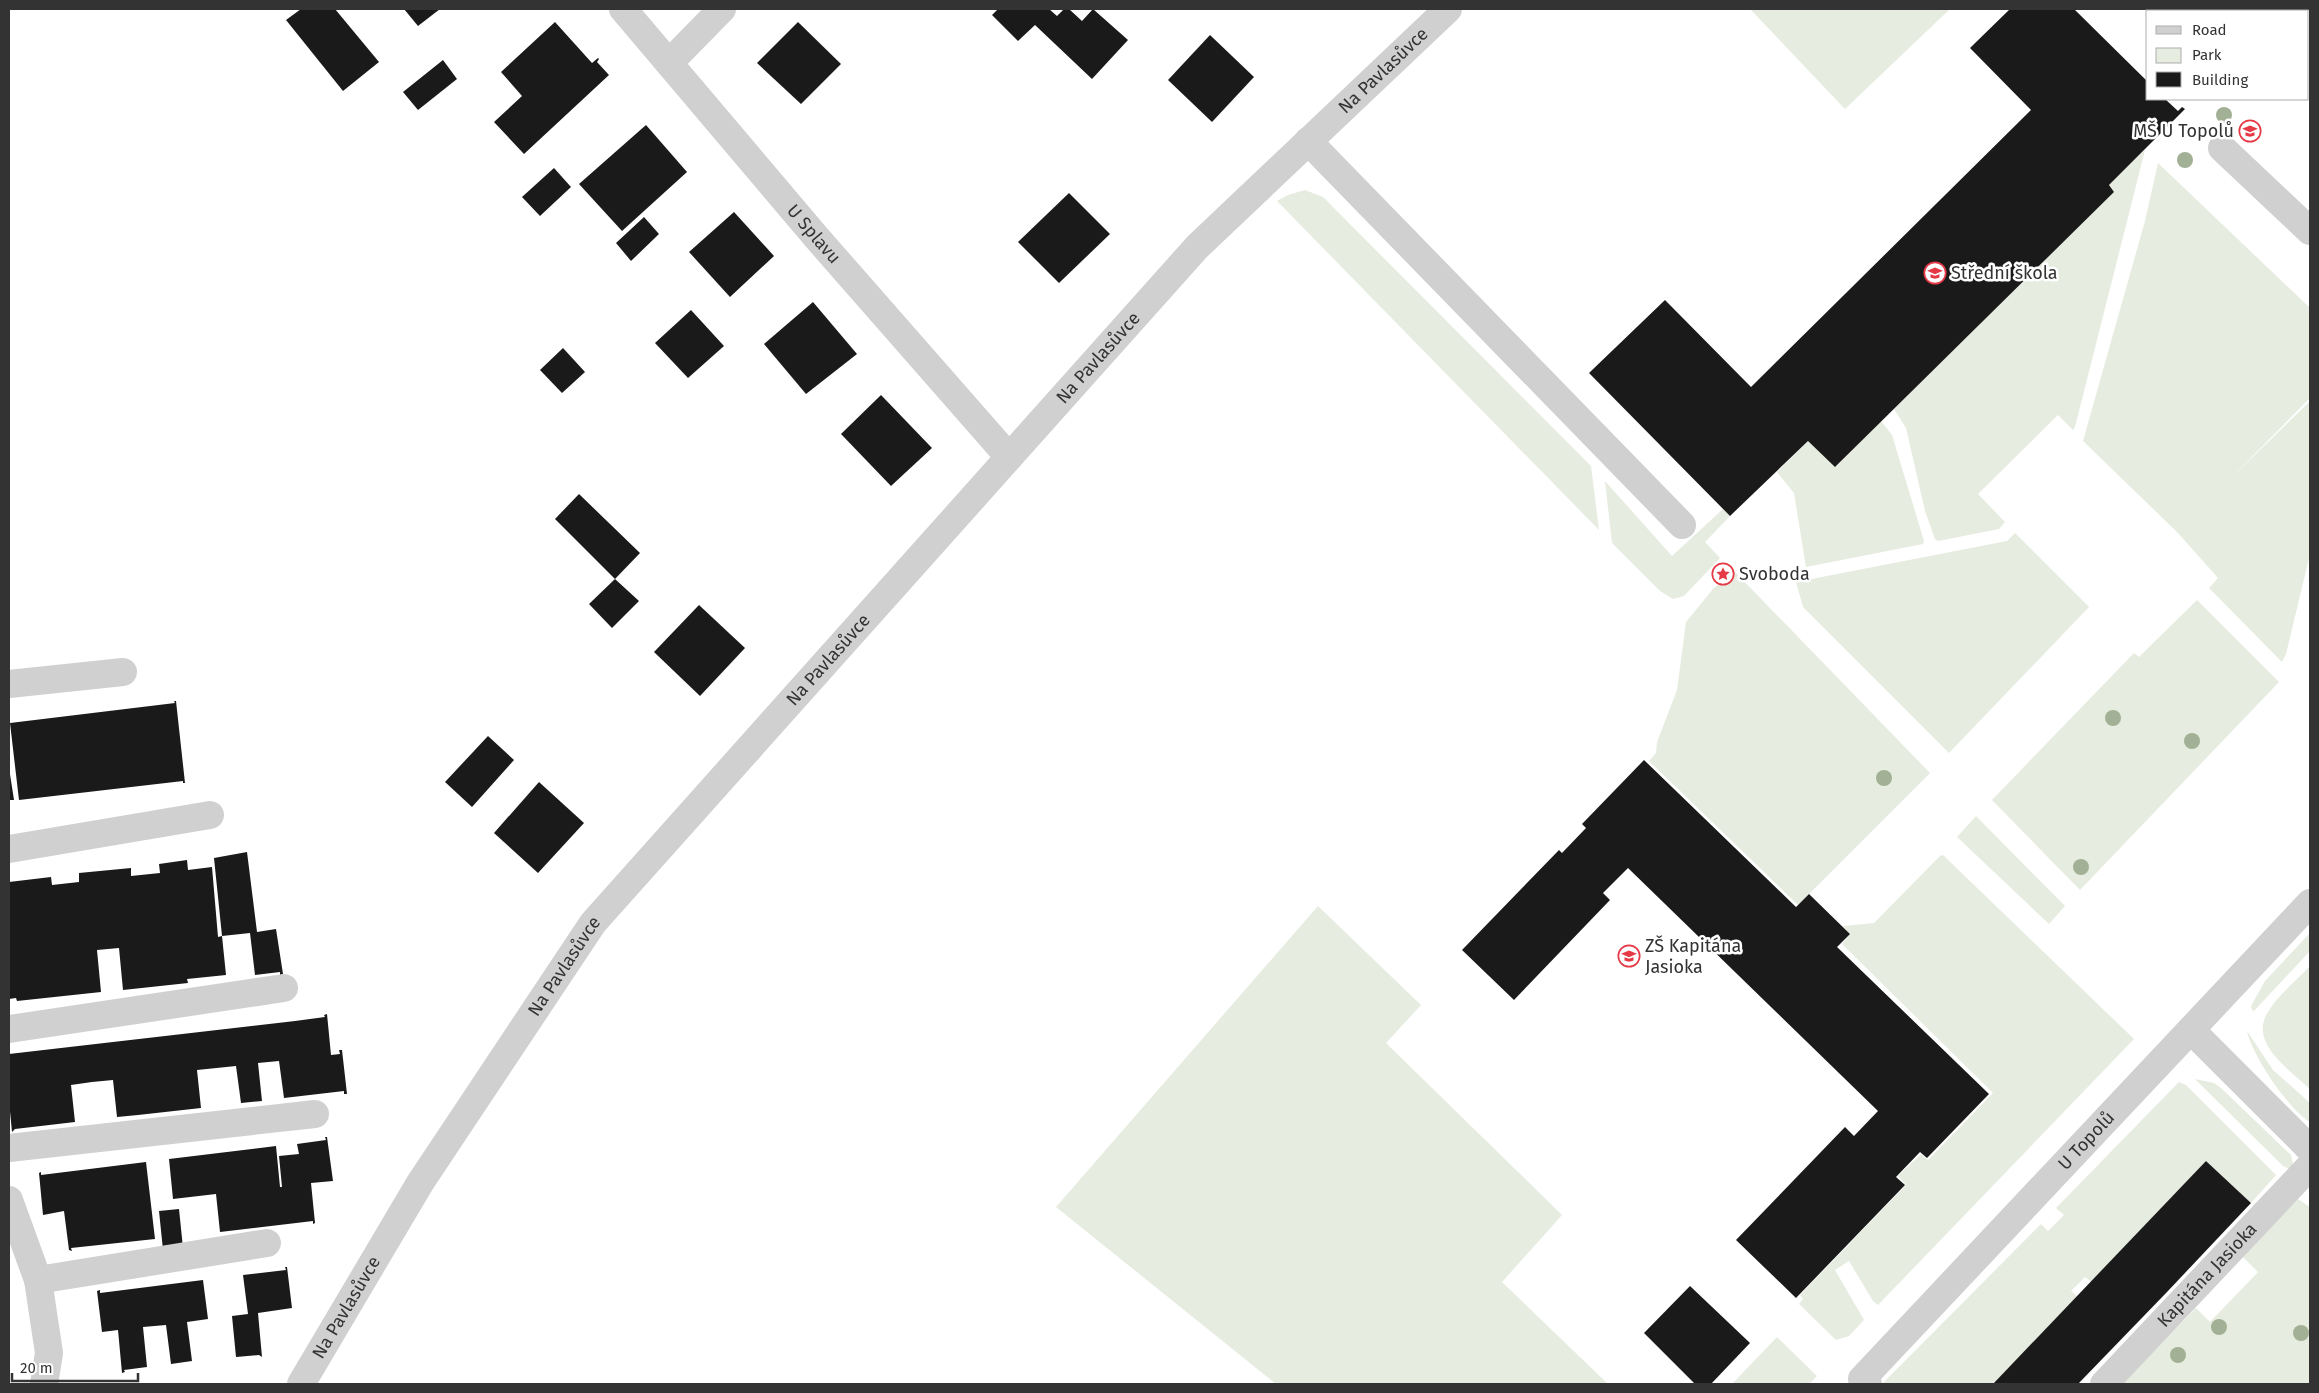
<svg xmlns="http://www.w3.org/2000/svg" width="2319" height="1393" font-family="'Fira Sans',sans-serif">
  <rect width="100%" height="100%" fill="#fff"/>
  <g fill="#e6ecdf">
    <polygon points="1750,9 1950,9 1845,109"/>
    <polygon points="2145,150 2075,427 2073,430 2058,415 1978,494 2005,522 1999,529 1938,541 1935,539 1925,511 1906,428 1894,409 2114,192 2109,185"/>
    <polygon points="2158,163 2310,308 2310,398 2229,480 2310,401 2310,554 2286,654 2282,662 2209,588 2218,578 2177,532 2083,441 2145,221"/>
    <polygon points="1305,190 1323,197 1591,466 1599,530 1277,201 1288,195"/>
    <polygon points="1881,421 1892,435 1924,541 1923,544 1806,567 1794,493 1777,472 1808,441 1836,467"/>
    <polygon points="1605,481 1672,556 1723,509 1730,516 1705,542 1720,558 1684,596 1673,599 1660,591 1612,543"/>
    <polygon points="2015,533 2089,607 1949,753 1803,607 1796,582 2007,541"/>
    <polygon points="1734,571 1930,773 1798,905 1649,761 1656,753 1657,742 1677,690 1686,622 1713,589"/>
    <polygon points="2197,600 2279,682 2080,890 1992,800 2134,653 2139,657"/>
    <polygon points="1976,816 2065,906 2049,924 1957,837"/>
    <polygon points="1943,855 2134,1039 1878,1305 1873,1301 1849,1261 1835,1270 1864,1320 1849,1336 1836,1340 1799,1304 1803,1299 1800,1295 1906,1185 1898,1176 1921,1154 1928,1160 1993,1093 1842,944 1850,934 1843,926 1874,923 1940,856"/>
    <polygon points="1318,906 1421,1005 1386,1043 1562,1215 1502,1282 1608,1384 1276,1384 1056,1207"/>
    <polygon points="2310,933 2310,951 2254,1011 2252,1010 2251,1006 2265,981"/>
    <path d="M2310,966V1089C2290,1070 2248,1043 2268,1012C2277,996 2297,980 2310,966Z"/>
    <path d="M2247,1031L2273,1070L2310,1103V1122C2288,1109 2252,1055 2247,1031Z"/>
    <polygon points="2195,1079 2214,1083 2221,1088 2291,1155 2293,1164 2290,1169 2283,1166"/>
    <polygon points="2179,1082 2186,1085 2276,1175 2251,1203 2206,1161 2091,1282 2085,1277 2071,1291 2077,1296 1994,1384 1882,1384 2041,1224 2048,1231 2064,1215 2056,1208"/>
    <polygon points="2298,1199 2310,1207 2310,1384 2122,1384 2196,1308 2210,1322 2258,1272 2242,1256"/>
    <polygon points="1777,1337 1817,1376 1809,1384 1732,1384"/>
  </g>
  <g fill="#1a1a1a">
    <polygon points="301,9 335,9 379,62 343,91 286,20"/>
    <polygon points="404,9 440,9 418,26"/>
    <polygon points="998,9 1049,9 1057,16 1064,9 1069,9 1082,21 1093,9 1128,40 1092,79 1035,25 1018,41 992,15"/>
    <polygon points="2010,9 2074,9 2148,82 2148,99 2165,99 2178,111 2182,107 2185,109 2109,185 2114,192 1835,467 1808,441 1730,516 1589,373 1665,300 1751,387 2031,110 1970,48"/>
    <polygon points="555,22 592,63 598,58 599,59 597,62 609,75 524,154 494,122 522,96 501,72"/>
    <polygon points="798,22 841,64 801,104 757,63"/>
    <polygon points="1210,35 1254,77 1212,122 1168,80"/>
    <polygon points="443,60 457,79 418,110 403,92"/>
    <polygon points="646,125 687,172 622,231 579,184"/>
    <polygon points="554,168 571,187 540,216 522,197"/>
    <polygon points="1069,193 1110,234 1059,283 1018,242"/>
    <polygon points="734,212 774,256 730,297 689,252"/>
    <polygon points="644,217 659,234 631,261 616,243"/>
    <polygon points="813,302 857,354 806,394 764,344"/>
    <polygon points="691,310 724,346 688,378 655,343"/>
    <polygon points="563,348 585,372 562,393 540,370"/>
    <polygon points="881,395 932,448 891,486 841,434"/>
    <polygon points="579,494 640,553 615,579 639,601 612,628 589,604 615,579 555,519"/>
    <polygon points="699,605 745,648 700,696 654,652"/>
    <polygon points="174,701 176,701 185,783 183,783 183,781 19,800 10,723 175,703"/>
    <polygon points="488,736 514,760 472,807 445,782"/>
    <polygon points="1644,760 1796,907 1809,894 1850,934 1837,947 1989,1094 1927,1158 1920,1152 1896,1177 1905,1185 1796,1298 1736,1240 1845,1127 1854,1136 1878,1111 1628,868 1603,893 1610,900 1514,1000 1462,950 1559,850 1562,853 1586,828 1582,824"/>
    <polygon points="9,768 14,800 9,800"/>
    <polygon points="539,782 584,823 538,873 494,833"/>
    <polygon points="247,852 257,932 276,929 283,974 280,975 280,972 255,975 250,933 222,936 214,858"/>
    <polygon points="187,860 188,870 212,867 218,937 222,936 226,975 187,979 188,983 123,990 119,948 97,950 101,992 17,1001 16,998 9,999 9,882 51,877 52,885 79,882 79,873 131,868 131,876 160,873 159,864"/>
    <polygon points="327,1014 331,1055 340,1054 339,1050 342,1050 347,1094 344,1094 344,1091 284,1098 279,1061 258,1063 262,1101 241,1103 236,1066 197,1070 201,1108 138,1115 117,1117 113,1080 92,1082 71,1085 75,1122 15,1129 12,1132 9,1101 9,1054 295,1021 325,1017 324,1015"/>
    <polygon points="325,1137 327,1137 333,1181 311,1183 315,1223 313,1224 313,1221 220,1232 216,1194 173,1199 169,1159 276,1146 280,1187 282,1187 279,1156 299,1154 297,1144 326,1140"/>
    <polygon points="2206,1161 2251,1203 2167,1292 2078,1384 1993,1384"/>
    <polygon points="146,1162 155,1239 71,1248 72,1251 69,1250 64,1211 43,1215 39,1173 41,1172 41,1175"/>
    <polygon points="179,1209 183,1248 163,1250 159,1211"/>
    <polygon points="285,1267 287,1267 292,1308 258,1313 262,1357 259,1355 236,1357 232,1316 248,1314 243,1275 286,1270"/>
    <polygon points="203,1280 208,1319 187,1322 192,1361 171,1364 166,1325 143,1327 147,1367 124,1370 125,1372 122,1373 118,1330 102,1332 97,1291 100,1290 100,1293"/>
    <polygon points="1690,1286 1750,1343 1711,1384 1695,1384 1644,1333"/>
  </g>
  <g fill="none" stroke-linecap="round" stroke-linejoin="round">
    <g stroke="#d0d0d0" stroke-width="28">
      <path id="s1" d="M623,9L817,238L1009,457"/>
      <polyline points="669,63 722,9"/>
      <polyline points="1308,141 1682,525"/>
      <polyline points="2222,148 2310,231"/>
      <polyline points="9,684 123,672"/>
      <polyline points="9,849 210,815"/>
      <polyline points="9,1029 284,988"/>
      <polyline points="2191,1030 2310,1149"/>
      <polyline points="9,1148 315,1114"/>
      <polyline points="9,1200 38,1280 49,1353 44,1384"/>
      <polyline points="38,1280 267,1243"/>
      <path id="s2" d="M301,1384L420,1183L593,923L1197,247L1448,9"/>
      <path id="s3" d="M1868,1384L1862,1379L2310,903"/>
      <path id="s4" d="M2104,1384L2310,1166"/>
    </g>
  </g>
  <g fill="#a2b095">
    <circle cx="2224" cy="115" r="8"/>
    <circle cx="2185" cy="160" r="8"/>
    <circle cx="2113" cy="718" r="8"/>
    <circle cx="2192" cy="741" r="8"/>
    <circle cx="1884" cy="778" r="8"/>
    <circle cx="2081" cy="867" r="8"/>
    <circle cx="2219" cy="1327" r="8"/>
    <circle cx="2301" cy="1333" r="8"/>
    <circle cx="2178" cy="1355" r="8"/>
  </g>
  <defs>
    <g id="school-ring" transform="scale(1.125)"><circle r="9.5" fill="#fff" stroke="#e63946" stroke-width="1.5"/><path d="M0-5L7-2L0 1L-7-2ZM-4 1L0 2.5L4 1V4Q0 6-4 4Z" fill="#e63946"/></g>
    <g id="sight-ring" transform="scale(1.125)"><circle r="9.5" fill="#fff" stroke="#e63946" stroke-width="1.5"/><path d="M0-6L1.8-2.2L6-1.7L2.9 1.2L3.7 5.4L0 3.3L-3.7 5.4L-2.9 1.2L-6-1.7L-1.8-2.2Z" fill="#e63946"/></g>
  </defs>
  <g fill-rule="evenodd">
    <use href="#school-ring" x="2250" y="131"/>
    <use href="#school-ring" x="1935" y="273"/>
    <use href="#sight-ring" x="1723" y="574"/>
    <use href="#school-ring" x="1629" y="956"/>
  </g>
  <g text-anchor="middle" dominant-baseline="central" stroke-width="5" stroke-linejoin="round" paint-order="stroke">
    <g font-size="18" fill="#333" stroke="#fff">
      <text stroke="none"><textPath href="#s2" startOffset="1709">Na Pavlasůvce</textPath></text>
      <text stroke="none"><textPath href="#s1" startOffset="295">U Splavu</textPath></text>
      <text stroke="none"><textPath href="#s2" startOffset="1304">Na Pavlasůvce</textPath></text>
      <text stroke="none"><textPath href="#s2" startOffset="899">Na Pavlasůvce</textPath></text>
      <text stroke="none"><textPath href="#s2" startOffset="494">Na Pavlasůvce</textPath></text>
      <text stroke="none"><textPath href="#s3" startOffset="335">U Topolů</textPath></text>
      <text stroke="none"><textPath href="#s4" startOffset="150">Kapitána Jasioka</textPath></text>
      <text stroke="none"><textPath href="#s2" startOffset="89">Na Pavlasůvce</textPath></text>
    </g>
    <g font-size="18" fill="#333" stroke="#fff" text-anchor="start">
      <text x="2234" y="131" text-anchor="end">MŠ U Topolů</text>
      <text x="1951" y="273">Střední škola</text>
      <text x="1739" y="574">Svoboda</text>
      <text x="1645" y="946">ZŠ Kapitána<tspan x="1645" dy="21">Jasioka</tspan></text>
    </g>
  </g>
  <rect width="2319" height="1393" fill="none" stroke="#333333" stroke-width="20"/>
  <rect x="2146" y="10" width="162" height="90" fill="#ffffff" stroke="#adadad"/>
  <rect x="2156" y="26" width="25" height="8" fill="#d0d0d0" stroke="#adadad"/>
  <text x="2192" y="35" font-size="15" fill="#333333">Road</text>
  <rect x="2156" y="48" width="25" height="15" fill="#e6ecdf" stroke="#adadad"/>
  <text x="2192" y="60" font-size="15" fill="#333333">Park</text>
  <rect x="2156" y="72" width="25" height="15" fill="#1a1a1a" stroke="#adadad"/>
  <text x="2192" y="85" font-size="15" fill="#333333">Building</text>
  <path d="M12 1373v8h126v-8" fill="none" stroke="#333333" stroke-width="2.5"/>
  <text x="20" y="1373" font-size="15" fill="#333333" stroke="#ffffff" stroke-width="4" paint-order="stroke">20 m</text>
</svg>
